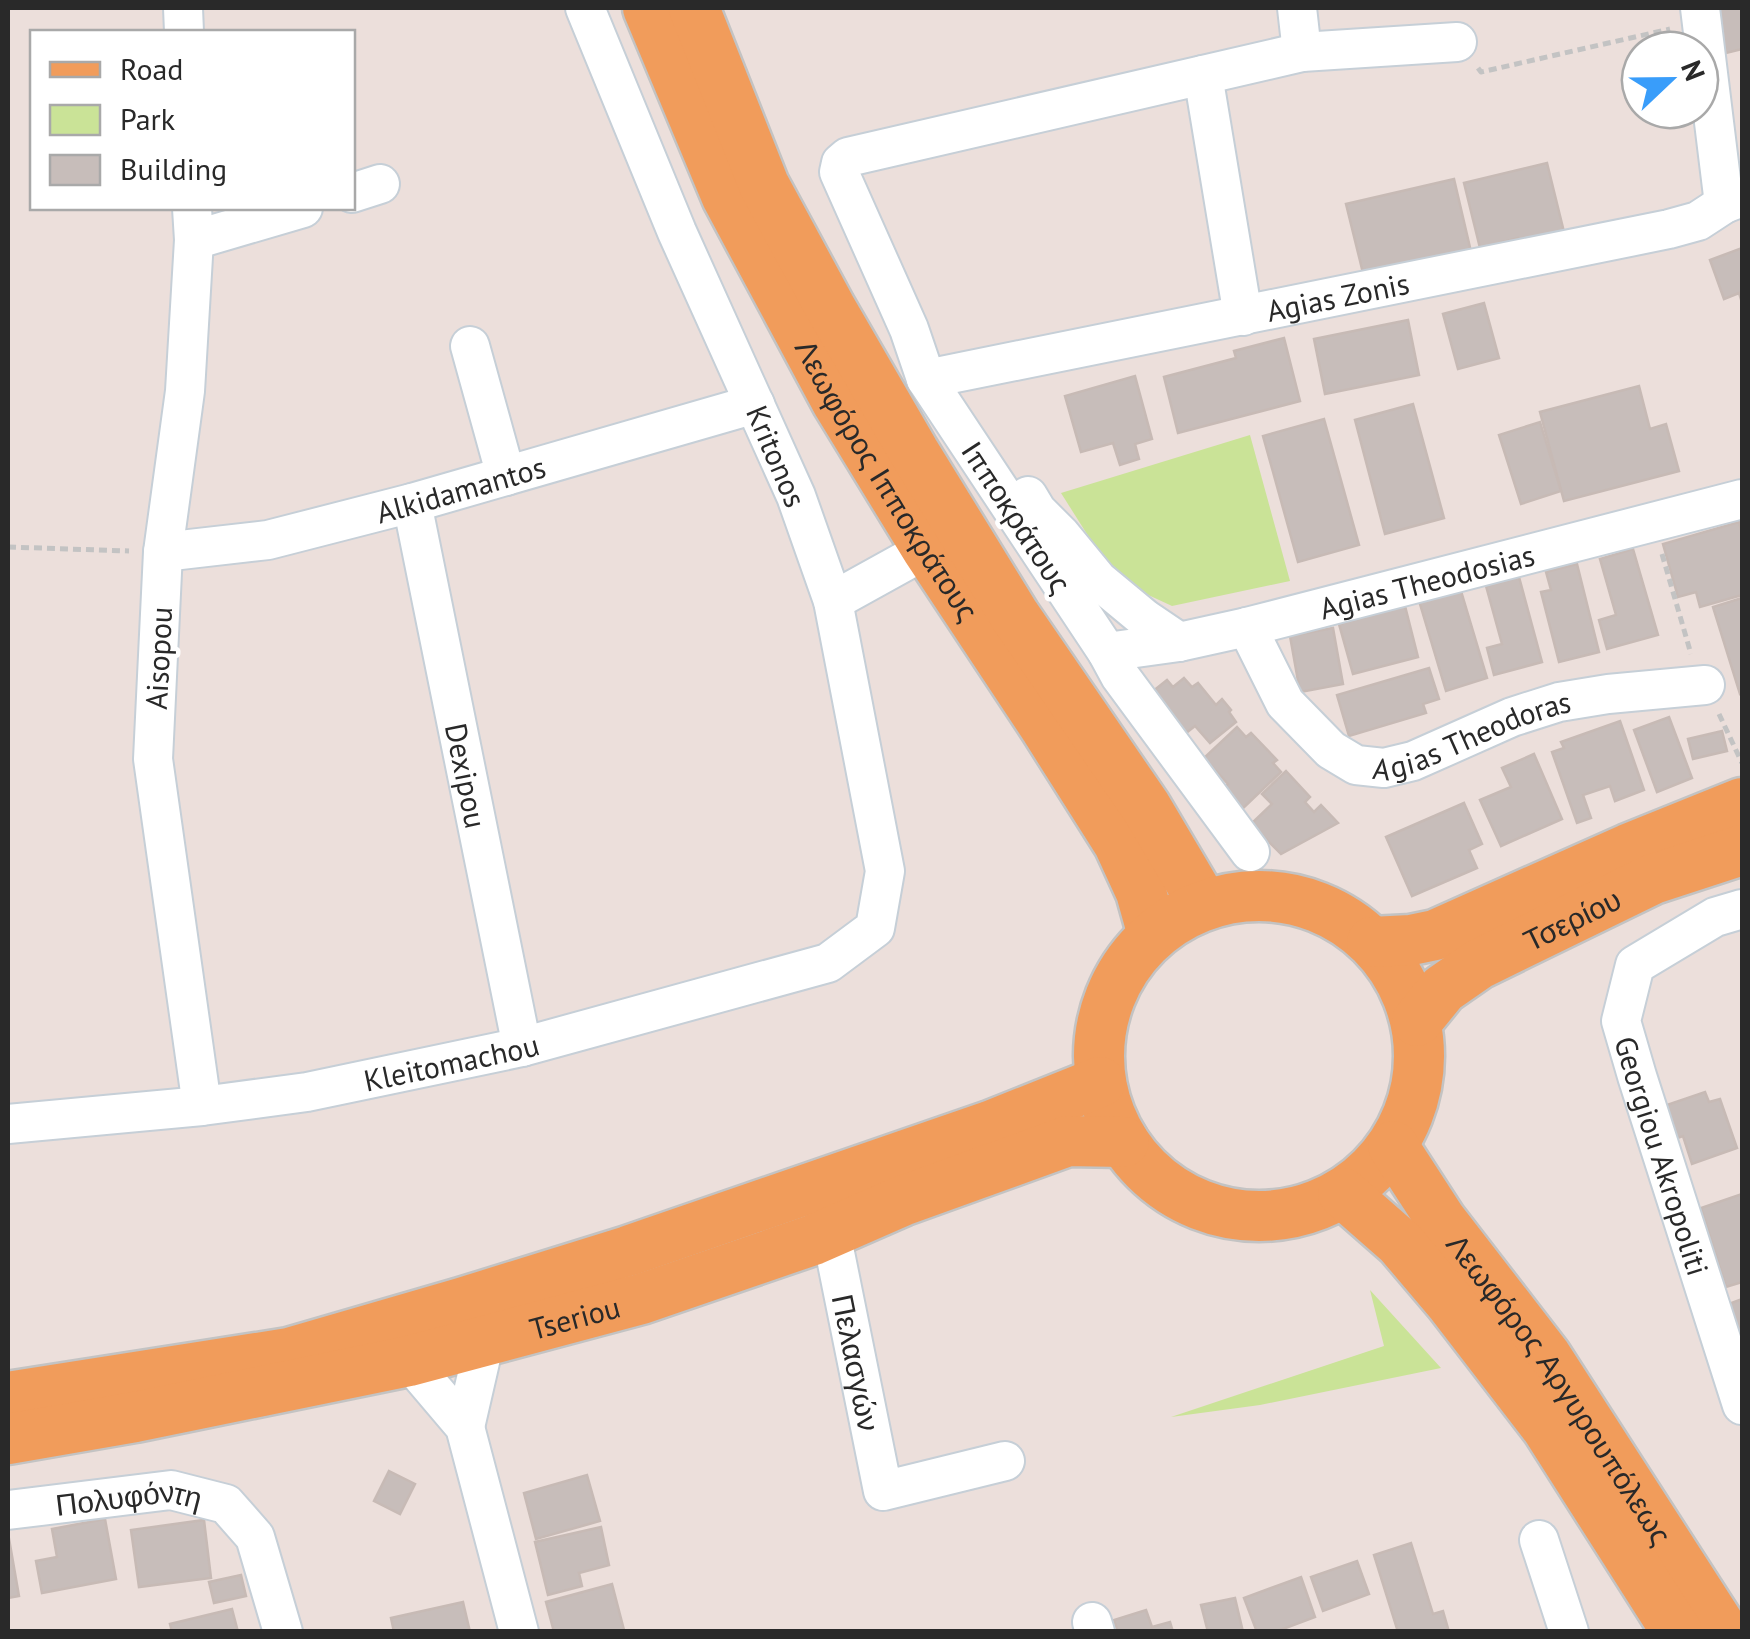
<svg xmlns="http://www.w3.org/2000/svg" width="1750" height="1639" font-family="'PT Sans',sans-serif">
  <rect width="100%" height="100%" fill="#ecdfdb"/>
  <g fill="#cae397">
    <polygon points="1250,435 1290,581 1172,606 1116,580 1061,493"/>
    <polygon points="1370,1290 1441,1368 1260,1405 1171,1417 1384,1346"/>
  </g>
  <g fill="#c7bdba" stroke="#c7bab5" stroke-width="2.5">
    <polygon points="1717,8 1742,8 1742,49 1726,53"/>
    <polygon points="1547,163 1565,236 1521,247 1518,238 1480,248 1464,183"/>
    <polygon points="1454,179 1472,256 1449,261 1448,254 1363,273 1346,204"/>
    <polygon points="1742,248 1742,303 1739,293 1724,299 1710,260"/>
    <polygon points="1484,303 1499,358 1458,369 1443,314"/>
    <polygon points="1408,320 1419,375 1325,394 1314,339"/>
    <polygon points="1284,338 1300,401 1178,433 1164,377 1236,358 1234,351"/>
    <polygon points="1135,376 1152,439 1135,444 1139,459 1120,465 1113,443 1081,452 1065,396"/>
    <polygon points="1639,386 1650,429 1666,424 1679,471 1564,501 1540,412"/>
    <polygon points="1413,404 1444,518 1385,534 1355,420"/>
    <polygon points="1324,419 1359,545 1298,562 1263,436"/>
    <polygon points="1540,422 1561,491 1521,504 1499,435"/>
    <polygon points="1739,522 1742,534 1742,595 1700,607 1696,592 1678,597 1663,544"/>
    <polygon points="1633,549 1658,635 1607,649 1599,620 1616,615 1600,559"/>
    <polygon points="1577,564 1599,652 1559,662 1541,592 1551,590 1546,572"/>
    <polygon points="1519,577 1542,662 1494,675 1487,648 1502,644 1486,586"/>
    <polygon points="1427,590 1431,600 1461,591 1487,678 1446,691 1417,594"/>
    <polygon points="1742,598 1742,693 1740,694 1713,607"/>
    <polygon points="1405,606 1418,657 1353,674 1339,624"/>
    <polygon points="1333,628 1343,684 1300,692 1290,636"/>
    <polygon points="1429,668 1439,699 1423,704 1426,713 1349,736 1337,695"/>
    <polygon points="1184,678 1192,687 1198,683 1216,705 1222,699 1231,710 1229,712 1236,722 1210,743 1195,726 1181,737 1147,696 1167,680 1173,687"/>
    <polygon points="1669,717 1692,778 1657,792 1634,730"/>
    <polygon points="1620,721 1644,790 1615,801 1610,786 1583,795 1591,818 1577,823 1552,752 1564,748 1561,742"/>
    <polygon points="1237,727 1246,737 1251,733 1277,760 1273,763 1281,772 1239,812 1220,792 1228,784 1204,758"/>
    <polygon points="1722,731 1727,751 1693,759 1688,739"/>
    <polygon points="1534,754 1562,819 1501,846 1480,800 1511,787 1502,768"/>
    <polygon points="1286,771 1310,797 1305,802 1314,812 1321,805 1338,823 1281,854 1251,824 1272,804 1262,794"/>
    <polygon points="1464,803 1482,844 1469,850 1477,868 1412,896 1386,837"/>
    <polygon points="1705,1092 1709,1102 1720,1099 1737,1148 1692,1164 1683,1136 1672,1140 1661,1107"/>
    <polygon points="1742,1194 1742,1282 1726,1287 1701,1208"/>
    <polygon points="1742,1299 1742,1372 1718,1308"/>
    <polygon points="389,1471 415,1484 400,1514 374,1501"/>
    <polygon points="587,1475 600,1521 536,1539 524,1493"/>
    <polygon points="105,1519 116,1579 42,1593 36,1561 57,1557 52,1529"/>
    <polygon points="204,1520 211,1578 139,1587 131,1530"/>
    <polygon points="601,1527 609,1565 579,1573 582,1586 548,1595 535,1542"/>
    <polygon points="8,1533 19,1596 8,1598"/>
    <polygon points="1411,1543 1433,1614 1443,1611 1449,1632 1398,1632 1374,1555"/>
    <polygon points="1357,1561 1369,1594 1323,1611 1311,1577"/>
    <polygon points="241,1575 246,1596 214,1603 209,1582"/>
    <polygon points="1301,1577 1315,1617 1275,1632 1257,1632 1244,1598"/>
    <polygon points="612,1584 624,1630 554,1632 546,1602"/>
    <polygon points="1235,1598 1243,1632 1208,1632 1201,1605"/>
    <polygon points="463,1602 470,1632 394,1632 391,1618"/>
    <polygon points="232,1609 238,1632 172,1632 170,1624"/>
    <polygon points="1146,1610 1152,1627 1170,1622 1173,1632 1118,1632 1114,1620"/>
  </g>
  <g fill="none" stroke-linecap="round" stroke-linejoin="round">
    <g stroke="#c6cfd7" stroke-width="42">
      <g id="minor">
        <polyline points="183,8 184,32"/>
        <polyline points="1297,8 1302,52"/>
        <polyline points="1700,8 1724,204"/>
        <polyline points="1203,75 1243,316"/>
        <polyline points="352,193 380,184"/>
        <polyline points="192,208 194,240 185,391 163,552 153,759 202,1106"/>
        <polyline points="194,240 303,208"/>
        <polyline points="470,346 506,476"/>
        <path id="s1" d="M926,379L1669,229L1698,221L1724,204L1742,197"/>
        <polyline points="1028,496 1037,511 1061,535 1098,580 1145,619 1179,642"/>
        <path id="s2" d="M412,503L522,1047"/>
        <path id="s3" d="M163,552L268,540L412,503L755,404"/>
        <polyline points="833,601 927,549"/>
        <path id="s4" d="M1247,627L1285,703L1331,750L1356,765L1384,768L1413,761L1512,717L1559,702L1608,694L1705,685"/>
        <path id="s5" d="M1107,652L1179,642L1247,627L1742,499"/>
        <polyline points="1250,852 1120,676 1107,652 926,379 909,329 839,172 841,163 848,157 1302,52 1457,42"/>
        <path id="s6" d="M1742,909L1715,917L1635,965L1621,1021L1637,1076L1742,1405"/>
        <path id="s7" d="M8,1124L202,1106L307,1092L522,1047L828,963L875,928L885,871L833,601L796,496L677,232L585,8"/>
        <path id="s8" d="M831,1233L883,1491L1005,1461"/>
        <polyline points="409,1361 465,1427 519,1632"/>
        <polyline points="465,1427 485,1340"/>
        <path id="s9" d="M8,1510L171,1490L226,1504L255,1537L283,1632"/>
        <polyline points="1539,1540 1569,1632"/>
        <polyline points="1092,1622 1095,1632"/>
      </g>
    </g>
    <g stroke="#c3c3c3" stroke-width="55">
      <g id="major">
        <path id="s10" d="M648,8L727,197L837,402L927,549L1045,727L1119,844L1141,892L1153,935"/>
        <polyline points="694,8 764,185 830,307 914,452 1015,616 1146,807 1204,905"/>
        <circle cx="1259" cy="1056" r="160"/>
        <polyline points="1372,942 1411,940 1435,935 1628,849 1742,803"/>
        <path id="s11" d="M1417,1021L1443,989L1479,964L1653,879L1742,850"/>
        <path id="s12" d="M1393,1146L1441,1220L1546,1356L1724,1632"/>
        <polyline points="1343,1193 1400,1243 1450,1302 1547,1428 1677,1632"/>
        <polyline points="8,1397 289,1353 461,1303 628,1251 990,1126 1100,1082"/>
        <path id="s13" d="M8,1439L135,1417L409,1361L641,1299L813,1240L902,1201L1068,1141L1124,1142"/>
      </g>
    </g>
    <g stroke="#c3c3c3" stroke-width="5" stroke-dasharray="8 5" stroke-linecap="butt">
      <polyline points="1478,68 1481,72 1670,29"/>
      <polyline points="8,547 129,551"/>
      <polyline points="1662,554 1691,654"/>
      <polyline points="1719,714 1742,763"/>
    </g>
    <use href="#minor" stroke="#fff" stroke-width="38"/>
    <use href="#major" stroke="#f19c5b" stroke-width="50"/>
  </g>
  <g text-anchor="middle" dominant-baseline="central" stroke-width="9" stroke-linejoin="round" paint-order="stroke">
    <g font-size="30" fill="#292929" stroke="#fff">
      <text stroke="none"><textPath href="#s1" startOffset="420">Agias Zonis</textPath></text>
      <text transform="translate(777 456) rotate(67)">Kritonos</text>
      <text stroke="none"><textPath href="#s10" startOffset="530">Λεωφόρος Ιπποκράτους</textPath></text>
      <text stroke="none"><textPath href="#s3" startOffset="305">Alkidamantos</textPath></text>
      <text transform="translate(1017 517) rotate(57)">Ιπποκράτους</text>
      <text stroke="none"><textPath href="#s5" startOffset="328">Agias Theodosias</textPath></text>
      <text transform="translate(158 658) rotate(-87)">Aisopou</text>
      <text stroke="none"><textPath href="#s4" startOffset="302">Agias Theodoras</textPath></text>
      <text stroke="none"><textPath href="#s2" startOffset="278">Dexipou</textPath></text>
      <text stroke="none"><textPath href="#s11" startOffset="188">Τσερίου</textPath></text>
      <text stroke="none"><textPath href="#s7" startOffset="448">Kleitomachou</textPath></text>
      <text stroke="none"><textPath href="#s6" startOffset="320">Georgiou Akropoliti</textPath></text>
      <text stroke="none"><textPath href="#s13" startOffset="580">Tseriou</textPath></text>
      <text stroke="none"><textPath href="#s8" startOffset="132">Πελασγών</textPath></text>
      <text stroke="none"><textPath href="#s12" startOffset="295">Λεωφόρος Αργυρουπόλεως</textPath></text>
      <text stroke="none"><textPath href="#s9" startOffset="122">Πολυφόντη</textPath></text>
    </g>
  </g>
  <rect width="1750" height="1639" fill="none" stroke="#292929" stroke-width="20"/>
  <rect x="30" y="30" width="325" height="180" fill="#ffffff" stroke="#a9a9a9" stroke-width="2.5"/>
  <rect x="50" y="62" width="50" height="15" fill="#f19c5b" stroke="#a9a9a9" stroke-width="2.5"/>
  <text x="120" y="80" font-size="30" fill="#292929">Road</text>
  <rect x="50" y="105" width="50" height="30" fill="#cae397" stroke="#a9a9a9" stroke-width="2.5"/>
  <text x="120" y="130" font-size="30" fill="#292929">Park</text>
  <rect x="50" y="155" width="50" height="30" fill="#c7bdba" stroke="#a9a9a9" stroke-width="2.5"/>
  <text x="120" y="180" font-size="30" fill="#292929">Building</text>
  <g transform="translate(1670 80) rotate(68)"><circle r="48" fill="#ffffff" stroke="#a9a9a9" stroke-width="2.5"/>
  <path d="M0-8L18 38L0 25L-18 38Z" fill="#399dfa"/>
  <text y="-15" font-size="28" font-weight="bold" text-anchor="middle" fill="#292929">N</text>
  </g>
</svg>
